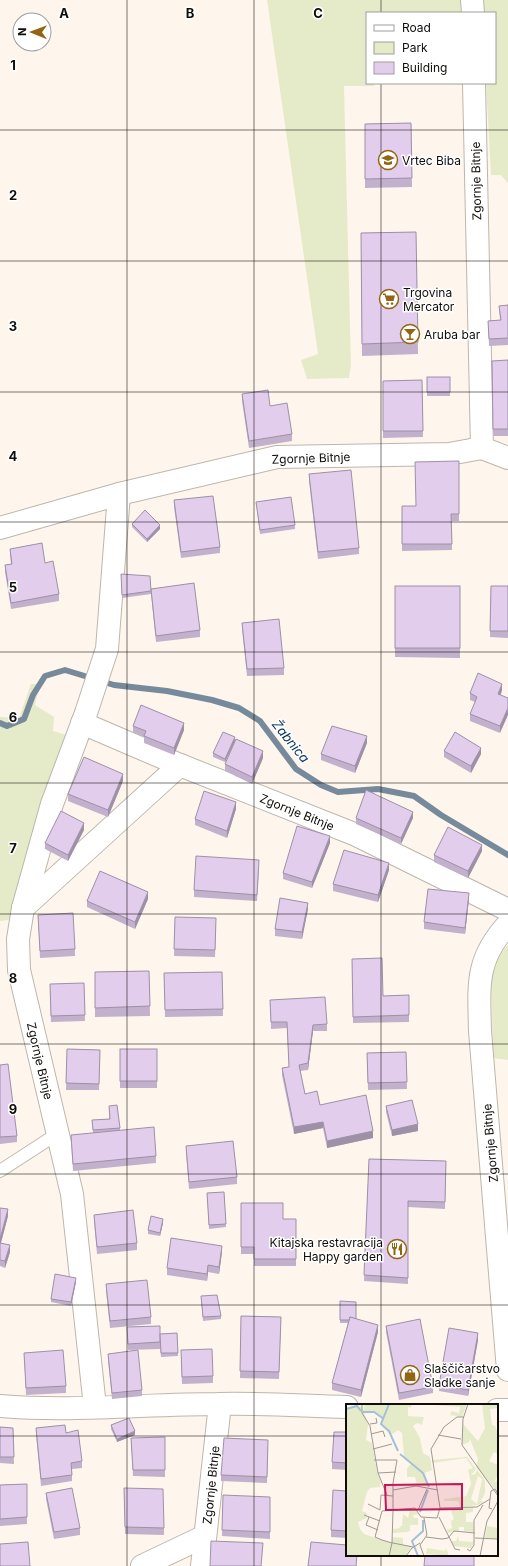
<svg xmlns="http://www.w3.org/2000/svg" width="508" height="1566" font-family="Inter,sans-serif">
  <rect width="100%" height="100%" fill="#fef6ec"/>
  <g fill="#e5ebc8">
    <polygon points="267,0 463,0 463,13 367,13 367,83 374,83 374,86 344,86 351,365 349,378 307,379 301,360 318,354"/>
    <polygon points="483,0 508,0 508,183 501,175 491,175 486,83 495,83 495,13 484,13"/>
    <polygon points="31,684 40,684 35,705 54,717 53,731 70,736 13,914 8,920 0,921 0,717 19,718"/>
    <polygon points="508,945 508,1060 493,1058 491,971 505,948"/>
  </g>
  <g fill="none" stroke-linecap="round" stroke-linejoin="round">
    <polyline stroke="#778a9c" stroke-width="6" points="0,723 7,726 24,719 33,695 45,676 65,670 114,685 167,691 212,700 239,708 260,721 296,769 321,785 338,792 378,789 414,796 441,815 508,855"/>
    <g stroke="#bdb6ac" stroke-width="14">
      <polyline id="lane" points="0,1171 57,1134"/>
    </g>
    <g stroke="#bdb6ac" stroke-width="24">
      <g id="street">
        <polyline points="472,0 473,13"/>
        <polyline points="474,83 482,448 508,458"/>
        <polyline points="0,528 119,494 277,457 449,454 482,448"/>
        <polyline points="82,723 180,765 354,834 508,910"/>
        <polyline points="23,908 180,765"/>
        <path d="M508,924C475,960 479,985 480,1031L508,1370"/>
        <path d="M0,1406C73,1412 146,1404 219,1404C262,1403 304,1406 347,1407"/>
        <polyline points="95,1407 72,1194 19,970 18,939 23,908 52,804 86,713 107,649 119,494"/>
        <polyline points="497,1410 508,1410"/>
        <polyline points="142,1566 205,1536"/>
        <polyline points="202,1566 220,1404"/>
      </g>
    </g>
    <use href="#lane" stroke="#fff" stroke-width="12"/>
    <use href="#street" stroke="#fff" stroke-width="22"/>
  </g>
  <g fill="#c2b0cc">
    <polygon points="411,123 412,187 365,188 365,124"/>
    <polygon points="416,232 418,354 362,356 361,233"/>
    <polygon points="508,305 508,345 489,346 488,321 500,320 499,306"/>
    <polygon points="508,360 508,436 493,436 492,361"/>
    <rect x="427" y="377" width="23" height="19"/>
    <polygon points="422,380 423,437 383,438 383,381"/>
    <polygon points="242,394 270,406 292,434 292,441 249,448 242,401"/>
    <polygon points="459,461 459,521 452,521 452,550 402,551 402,506 416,506"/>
    <polygon points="309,474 359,548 359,554 318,559 309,481"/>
    <polygon points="174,500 220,547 220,553 181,558 174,507"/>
    <polygon points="256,502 295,525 295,529 260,534"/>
    <polygon points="132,524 160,529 147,542 132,527"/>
    <polygon points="10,549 45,563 59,594 59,601 11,609 5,572 5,565 11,564 10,555"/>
    <polygon points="121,574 151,589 200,630 200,637 156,642 151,594 122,598"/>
    <polygon points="395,586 460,586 460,658 395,657"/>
    <polygon points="491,586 508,586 508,638 490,637"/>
    <polygon points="242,623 284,668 284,675 247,676 242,629"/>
    <polygon points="502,690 501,695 500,733 470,721 470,714 475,702 470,700 470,693"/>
    <polygon points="133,726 184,730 174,755 144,743 144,737 133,732"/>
    <polygon points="235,741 225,762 213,757 213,753"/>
    <polygon points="367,743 355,773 321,760 321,754"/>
    <polygon points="444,751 481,754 471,773 444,757"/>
    <polygon points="263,758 252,784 225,771 225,764"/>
    <polygon points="123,781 108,817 68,801 68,794"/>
    <polygon points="236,809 227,838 195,825 195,819"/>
    <polygon points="356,818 413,818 401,844 356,824"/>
    <polygon points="84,830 68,861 45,849 45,843"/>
    <polygon points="330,843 312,888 283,879 283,873"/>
    <polygon points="482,851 468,878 434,862 434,855"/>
    <polygon points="259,867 257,901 194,897 194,890"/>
    <polygon points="389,870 378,902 333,891 333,884"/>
    <polygon points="148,899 135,929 87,907 87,901"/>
    <polygon points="469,899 465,934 424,929 424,922"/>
    <polygon points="308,909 302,939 275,936 275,929"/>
    <polygon points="38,915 75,949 75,956 40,958"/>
    <polygon points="175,917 216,925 215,957 174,956"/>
    <polygon points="352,959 383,996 409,995 409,1022 353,1023"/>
    <polygon points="149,971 150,1016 95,1017 95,972"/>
    <polygon points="222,972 223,1016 165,1017 164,973"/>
    <polygon points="84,983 85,1021 51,1022 50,991"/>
    <polygon points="270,1000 327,1024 327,1031 313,1031 308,1070 300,1071 305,1094 320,1105 373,1138 327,1148 323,1128 294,1134 282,1075 282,1068 289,1067 287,1028 271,1029"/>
    <polygon points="67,1049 100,1050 99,1090 66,1090"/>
    <rect x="120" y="1049" width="37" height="39"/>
    <polygon points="406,1052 407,1089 368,1090 367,1053"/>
    <polygon points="0,1065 17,1136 17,1142 0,1144"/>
    <polygon points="109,1106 120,1128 120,1130 156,1156 156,1163 73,1171 71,1142 71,1135 93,1133 92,1120 109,1119"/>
    <polygon points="386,1106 418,1131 392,1136 386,1112"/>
    <polygon points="186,1146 237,1177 237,1184 189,1189 186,1153"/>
    <polygon points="369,1159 446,1161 445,1209 408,1207 408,1284 364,1281"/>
    <polygon points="224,1192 226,1227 209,1229 207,1193"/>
    <polygon points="241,1203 283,1219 296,1219 296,1266 254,1266 254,1254 241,1254"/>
    <polygon points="0,1208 8,1216 1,1243 10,1252 5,1268 0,1266"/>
    <polygon points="94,1215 137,1243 137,1250 97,1254 94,1221"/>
    <polygon points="163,1223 160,1236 148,1234 148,1230"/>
    <polygon points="222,1252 219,1274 208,1272 207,1281 167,1275 167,1268"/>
    <polygon points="76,1282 71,1306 51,1302 51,1299"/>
    <polygon points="106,1284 151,1317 151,1324 110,1328 106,1291"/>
    <polygon points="201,1296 221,1316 221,1319 203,1321"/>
    <polygon points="340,1301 356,1319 378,1332 361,1397 332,1390 332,1383 348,1323 340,1323"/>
    <polygon points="241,1316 281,1317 279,1379 240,1378"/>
    <polygon points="386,1326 433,1387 433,1393 399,1400 386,1332"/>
    <polygon points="177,1333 178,1356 161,1357 160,1347 160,1349 128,1350 127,1334 160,1334"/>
    <polygon points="478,1340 468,1396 439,1391 439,1385"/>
    <polygon points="24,1353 66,1386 66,1393 26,1395"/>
    <polygon points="108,1354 142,1390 142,1396 112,1399 108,1360"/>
    <polygon points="181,1357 213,1376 213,1383 182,1384"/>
    <polygon points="111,1425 135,1435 117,1442 111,1429"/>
    <polygon points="0,1427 13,1428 14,1464 0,1463"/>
    <polygon points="36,1428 66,1433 82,1461 82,1468 72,1469 72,1481 41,1486 36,1434"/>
    <polygon points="347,1432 347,1470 332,1469 332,1462"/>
    <polygon points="165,1437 165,1477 133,1476 131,1438"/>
    <polygon points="268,1446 267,1483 221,1481 221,1475"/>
    <polygon points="27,1484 27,1524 0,1526 0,1485"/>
    <polygon points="124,1488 164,1528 164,1535 125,1534"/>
    <polygon points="347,1491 347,1538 331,1537 331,1530"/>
    <polygon points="46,1493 80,1528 80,1535 54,1539 46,1499"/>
    <polygon points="270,1497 270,1539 222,1536 222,1530"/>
  </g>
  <g fill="#9e90a6">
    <polygon points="160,525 160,529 147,542 147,539"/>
    <polygon points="502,684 502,690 498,700 498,694"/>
    <polygon points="508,708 508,715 500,733 500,726"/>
    <polygon points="184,723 184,730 174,755 174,748"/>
    <polygon points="367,736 367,743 355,773 355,766"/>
    <polygon points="235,737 235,741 225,762 225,759"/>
    <polygon points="481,748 481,754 471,773 471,766"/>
    <polygon points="263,751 263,758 252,784 252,777"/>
    <polygon points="123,774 123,781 108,817 108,810"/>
    <polygon points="236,802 236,809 227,838 227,831"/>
    <polygon points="413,812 413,818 401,844 401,838"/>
    <polygon points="84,823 84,830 68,861 68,855"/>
    <polygon points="330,836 330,843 312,888 312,882"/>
    <polygon points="482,845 482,851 468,878 468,871"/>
    <polygon points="389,863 389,870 378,902 378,895"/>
    <polygon points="148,892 148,899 135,929 135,922"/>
    <polygon points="469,893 469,899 465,934 465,928"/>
    <polygon points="308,903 308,909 302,939 302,932"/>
    <polygon points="313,1025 313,1031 308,1070 308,1063"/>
    <polygon points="323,1122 323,1128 294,1134 294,1127"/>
    <polygon points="418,1124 418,1131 392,1136 392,1130"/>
    <polygon points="373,1131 373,1138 327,1148 327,1141"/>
    <polygon points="8,1209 8,1216 0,1246 0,1239"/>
    <polygon points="163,1219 163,1223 160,1236 160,1233"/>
    <polygon points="10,1245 10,1252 5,1268 5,1261"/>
    <polygon points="222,1246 222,1252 219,1274 219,1267"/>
    <polygon points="208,1265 208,1272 207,1281 207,1274"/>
    <polygon points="76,1278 76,1282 71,1306 71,1302"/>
    <polygon points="378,1325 378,1332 361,1397 361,1390"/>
    <polygon points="478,1333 478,1340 468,1396 468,1390"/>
    <polygon points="135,1431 135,1435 117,1442 117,1439"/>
  </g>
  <g fill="#e2cded" stroke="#9e90a6">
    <polygon points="411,123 412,178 365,179 365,124"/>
    <polygon points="416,232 418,342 362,344 361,233"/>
    <polygon points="508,305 508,338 489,339 488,321 501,320 499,306"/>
    <polygon points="508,360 508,429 493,429 492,361"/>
    <rect x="427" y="377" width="23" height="15"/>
    <polygon points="422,380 423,431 383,431 383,381"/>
    <polygon points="268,390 270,406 287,403 292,434 249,441 242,394"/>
    <polygon points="459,461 459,514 451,514 452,544 402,544 402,506 416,506 415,462"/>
    <polygon points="351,470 359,548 318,552 309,474"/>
    <polygon points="213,496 220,547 181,552 174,500"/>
    <polygon points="291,497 295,525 260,530 256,502"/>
    <polygon points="145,510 160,525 147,539 132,524"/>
    <polygon points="42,543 45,563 53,561 59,594 11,603 5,565 12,564 10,549"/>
    <polygon points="121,574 150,576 151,591 122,595"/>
    <polygon points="194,583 200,630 156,636 151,589"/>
    <rect x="395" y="586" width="65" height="62"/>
    <polygon points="491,586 508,586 508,631 490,631"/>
    <polygon points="279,619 284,668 247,669 242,623"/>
    <polygon points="478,673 502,684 498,694 508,698 508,708 500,726 470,714 477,697 470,693"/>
    <polygon points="141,705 184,723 174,748 144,736 146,731 133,726"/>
    <polygon points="332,726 367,736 355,766 321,754"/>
    <polygon points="223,732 235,737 225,759 213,753"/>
    <polygon points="455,732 481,748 471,766 444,751"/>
    <polygon points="236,739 263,751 252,777 225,764"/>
    <polygon points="84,757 123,774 108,810 68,794"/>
    <polygon points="366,790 413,812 401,838 356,818"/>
    <polygon points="204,791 236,802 227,831 195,819"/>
    <polygon points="61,811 84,823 68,855 45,843"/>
    <polygon points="297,826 330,836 312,882 283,873"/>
    <polygon points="448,827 482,845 468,871 434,855"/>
    <polygon points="344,850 389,863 378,895 333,884"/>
    <polygon points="196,856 259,860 257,895 194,890"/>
    <polygon points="100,871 148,892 135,922 87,901"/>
    <polygon points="428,889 469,893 465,928 424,922"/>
    <polygon points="280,898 308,903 302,932 275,929"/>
    <polygon points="73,913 75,949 40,951 38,915"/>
    <polygon points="175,917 216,918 215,950 174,949"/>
    <polygon points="382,958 383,996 409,995 409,1015 353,1017 352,959"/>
    <polygon points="149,971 150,1006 95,1008 95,972"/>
    <polygon points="222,972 223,1009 165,1010 164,973"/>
    <polygon points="84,983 85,1015 51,1016 50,984"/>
    <polygon points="325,997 327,1024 313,1025 308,1063 299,1065 305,1094 317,1091 320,1105 366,1095 373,1131 327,1141 323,1122 294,1127 282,1068 289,1067 287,1022 271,1022 270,1000"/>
    <polygon points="67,1049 100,1050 99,1084 66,1083"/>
    <rect x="120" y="1049" width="37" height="32"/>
    <polygon points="406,1052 407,1082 368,1083 367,1053"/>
    <polygon points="8,1064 17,1136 0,1137 0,1065"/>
    <polygon points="412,1100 418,1124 392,1130 386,1106"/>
    <polygon points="117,1105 120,1128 93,1130 92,1120 110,1119 109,1106"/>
    <polygon points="154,1127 156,1156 73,1164 71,1135"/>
    <polygon points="233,1141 237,1177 189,1182 186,1146"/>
    <polygon points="369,1159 446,1161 445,1202 408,1201 408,1278 364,1275"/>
    <polygon points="224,1192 226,1224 209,1225 207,1193"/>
    <polygon points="241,1203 283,1203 283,1219 296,1219 296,1259 254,1259 254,1247 241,1247"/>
    <polygon points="0,1208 8,1209 0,1239"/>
    <polygon points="133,1210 137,1243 97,1247 94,1215"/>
    <polygon points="151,1216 163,1219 160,1233 148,1230"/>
    <polygon points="171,1238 222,1246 219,1267 208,1265 207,1274 167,1268"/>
    <polygon points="0,1243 10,1245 5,1261 0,1260"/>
    <polygon points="55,1274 76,1278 71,1302 51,1299"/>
    <polygon points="147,1280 151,1317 110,1321 106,1284"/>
    <polygon points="217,1295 221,1316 203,1317 201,1296"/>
    <polygon points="340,1301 356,1302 356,1319 350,1317 349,1320 340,1320"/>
    <polygon points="241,1316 281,1317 279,1372 240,1371"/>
    <polygon points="350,1317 378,1325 361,1390 332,1383"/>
    <polygon points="420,1319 433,1387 399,1393 386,1326"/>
    <polygon points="160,1326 160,1342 128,1344 127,1327"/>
    <polygon points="449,1328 478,1333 468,1390 439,1385"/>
    <polygon points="177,1333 178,1353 161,1353 160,1334"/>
    <polygon points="212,1349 213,1376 182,1377 181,1350"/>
    <polygon points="63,1350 66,1386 26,1388 24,1353"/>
    <polygon points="138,1350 142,1390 112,1393 108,1354"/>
    <polygon points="129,1418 135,1431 117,1439 111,1425"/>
    <polygon points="65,1425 66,1433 78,1430 82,1461 71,1463 72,1475 41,1479 36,1428"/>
    <polygon points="0,1427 13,1428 14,1457 0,1457"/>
    <polygon points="334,1432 347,1432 347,1463 332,1462"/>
    <polygon points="165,1437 165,1470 133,1470 131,1438"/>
    <polygon points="224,1438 268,1440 267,1477 221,1475"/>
    <polygon points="27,1484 27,1517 0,1519 0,1485"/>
    <polygon points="72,1488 80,1528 54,1532 46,1493"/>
    <polygon points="124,1488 163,1489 164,1528 125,1527"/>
    <polygon points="333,1490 347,1491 347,1531 331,1530"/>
    <polygon points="223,1495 270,1497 270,1532 222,1530"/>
    <polygon points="211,1541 263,1543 261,1566 210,1566"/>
    <polygon points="28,1542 30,1566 0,1566 0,1544"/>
    <polygon points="311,1542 347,1545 347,1555 357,1555 356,1566 308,1566"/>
    <polygon points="425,1555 474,1555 474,1566 424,1566"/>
  </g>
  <path fill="none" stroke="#0f0d0a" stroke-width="1" stroke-opacity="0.55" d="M127,0V1566M254,0V1566M381,0V13M381,83V1405M0,130H508M0,261H508M0,392H508M0,522H508M0,652H508M0,783H508M0,914H508M0,1044H508M0,1174H508M0,1305H508M0,1436H347M497,1436H508M381,1555V1566"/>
  <defs>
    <g id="school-ring" transform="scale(1)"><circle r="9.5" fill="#fff" stroke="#936412" stroke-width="1.5"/><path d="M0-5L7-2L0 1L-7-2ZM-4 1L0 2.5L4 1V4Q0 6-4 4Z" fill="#936412"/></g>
    <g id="supermarket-ring" transform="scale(1)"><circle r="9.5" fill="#fff" stroke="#936412" stroke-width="1.5"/><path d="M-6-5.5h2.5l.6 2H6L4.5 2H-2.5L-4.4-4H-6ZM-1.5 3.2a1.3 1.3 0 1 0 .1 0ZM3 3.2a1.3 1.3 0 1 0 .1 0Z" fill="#936412"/></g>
    <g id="bar-ring" transform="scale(1)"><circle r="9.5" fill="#fff" stroke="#936412" stroke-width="1.5"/><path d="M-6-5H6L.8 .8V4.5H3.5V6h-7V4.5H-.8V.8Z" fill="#936412"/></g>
    <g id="restaurant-ring" transform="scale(1)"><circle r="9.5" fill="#fff" stroke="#936412" stroke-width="1.5"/><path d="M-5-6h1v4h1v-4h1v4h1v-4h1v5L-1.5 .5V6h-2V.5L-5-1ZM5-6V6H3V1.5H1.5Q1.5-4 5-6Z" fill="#936412"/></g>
    <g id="shop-ring" transform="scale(1)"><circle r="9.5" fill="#fff" stroke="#936412" stroke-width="1.5"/><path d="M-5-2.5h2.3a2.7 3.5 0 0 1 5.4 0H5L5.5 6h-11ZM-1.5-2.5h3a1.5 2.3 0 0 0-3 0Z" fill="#936412"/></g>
  </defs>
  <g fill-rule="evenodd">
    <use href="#school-ring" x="388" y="160"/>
    <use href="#supermarket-ring" x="389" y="299"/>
    <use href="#bar-ring" x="410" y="334"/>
    <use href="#restaurant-ring" x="397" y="1249"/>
    <use href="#shop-ring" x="410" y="1375"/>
  </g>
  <g text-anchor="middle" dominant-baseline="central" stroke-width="3" stroke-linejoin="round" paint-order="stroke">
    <g font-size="12" fill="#0f0d0a" stroke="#fff" text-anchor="start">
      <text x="402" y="160">Vrtec Biba</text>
      <text x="403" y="292">Trgovina<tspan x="403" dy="14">Mercator</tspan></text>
      <text x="424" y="334">Aruba bar</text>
      <text x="383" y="1242" text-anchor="end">Kitajska restavracija<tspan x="383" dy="14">Happy garden</tspan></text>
      <text x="424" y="1368">Slaščičarstvo<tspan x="424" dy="14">Sladke sanje</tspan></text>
    </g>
    <g font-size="12" fill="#0f0d0a" stroke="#fff">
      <text transform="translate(476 181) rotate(-91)">Zgornje Bitnje</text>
      <text transform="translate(311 458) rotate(-2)">Zgornje Bitnje</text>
      <text transform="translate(297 812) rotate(22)">Zgornje Bitnje</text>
      <text transform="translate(40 1061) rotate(77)">Zgornje Bitnje</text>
      <text transform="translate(490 1143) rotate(-95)">Zgornje Bitnje</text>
      <text transform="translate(211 1485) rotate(-84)">Zgornje Bitnje</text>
    </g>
    <g font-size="13" font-style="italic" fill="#0a385c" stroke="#fff">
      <text transform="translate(291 741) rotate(51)">Žabnica</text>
    </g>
  </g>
  <g transform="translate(346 1404)">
    <rect width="152" height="152" fill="#fef6ec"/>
    <path d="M19,0H66L65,4L62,3V12L78,13L76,21L71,19L67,22L74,34L77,49L84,53L86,66L79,69L82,82L71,81L69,73H61V64L66,59L58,53L56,29L52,26L45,31L35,21L36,13H33L28,8L17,9ZM74,0H121L116,13L105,11L104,15L105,7L113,9L114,3ZM136,0H152V4L144,5L146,21L149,22L152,30V50L148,48L143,57L152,61V71L148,78L152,76V89L130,63L132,55L124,35L123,38L116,41L117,20L132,37L139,24ZM16,2L22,20L20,36L26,39L31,68L35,78L34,83L24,84L21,88L16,107L21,109V114L12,118L14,125L18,130L45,139L47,133L57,134V141L66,142L59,152H0V4ZM121,53L130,65L125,71L129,70L131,66L139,77V89L135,97L138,98L132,101L114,103L112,97H98V95L120,92L125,80L122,66L127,64L120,54L86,59V56ZM132,72L136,75L131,100L125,95ZM127,103V108L120,109V118H127L128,128L118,127V123H113V127L102,129L101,126L106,124L105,117L108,115L105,107L108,105ZM64,105H69L73,110L67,111L68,114H72V121H64V127L61,128L47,129L46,125L55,124L53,122H56L57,110L62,114ZM141,122L152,124V135L139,134ZM112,132L113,137L128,138L125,144L108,142L105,137H110ZM81,144L99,147L100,144L103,152L80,150Z" fill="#e5ebc8" fill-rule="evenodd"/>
    <path fill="none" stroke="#a3c0db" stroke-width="2" d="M43,0L35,20L43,27L52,47M0,5L11,2L15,7M17,8H28L38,15M54,50L77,69L83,83M74,108L82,86M72,152L66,137L77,127V116"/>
    <path fill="none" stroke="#9e9992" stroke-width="1" d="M16,0V9L24,22L32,69L41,91M122,0L117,15L116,41L152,92M24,20L31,19L30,14M25,30L37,27L39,33M92,31L115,35M27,45L46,40M28,56H51L47,79V106L69,104L75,113L91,114L94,104L131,103L144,95L145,87L149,85L152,90M32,69L50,68M47,86L70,82L92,86M144,95L143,104L146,105M22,100L34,106M94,104L85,45L98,23L111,13H118M34,106L35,91L47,92M72,106L81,85M18,111L34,117M23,113L20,121L32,126M93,113L109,145L114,146M78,114L81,131L74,141L78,152M80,133L96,135L102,134L108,127L129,129M129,134L152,135M121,145L124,147L128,141V116L137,101M43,152L46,139L47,106L36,107L29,133L36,136L46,139H47L67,143M60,152L66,144L74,139M134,152L141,117L152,97"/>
    <path fill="#c2185b" fill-opacity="0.15" stroke="#c2185b" stroke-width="2" d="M116,80V105L40,106L39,81Z"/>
    <rect width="152" height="152" fill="none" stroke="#0f0d0a" stroke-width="2"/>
  </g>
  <g font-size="13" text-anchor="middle" font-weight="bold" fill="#0f0d0a" stroke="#fff" stroke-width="3" stroke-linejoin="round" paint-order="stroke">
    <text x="64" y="18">A</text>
    <text x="190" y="18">B</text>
    <text x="318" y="18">C</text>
    <text x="13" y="70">1</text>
    <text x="13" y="200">2</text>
    <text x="13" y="331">3</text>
    <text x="13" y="461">4</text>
    <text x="13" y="592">5</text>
    <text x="13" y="722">6</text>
    <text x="13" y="853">7</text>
    <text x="13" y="983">8</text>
    <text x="13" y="1114">9</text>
  </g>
  <rect x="366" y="12" width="130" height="72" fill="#ffffff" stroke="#9f9e9d"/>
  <rect x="374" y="25" width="20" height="6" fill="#ffffff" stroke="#9f9e9d"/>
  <text x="402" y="32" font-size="12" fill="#0f0d0a">Road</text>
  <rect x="374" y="42" width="20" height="12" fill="#e5ebc8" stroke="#9f9e9d"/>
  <text x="402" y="52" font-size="12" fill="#0f0d0a">Park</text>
  <rect x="374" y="62" width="20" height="12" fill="#e2cded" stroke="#9f9e9d"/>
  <text x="402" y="72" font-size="12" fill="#0f0d0a">Building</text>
  <g transform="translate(32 32) rotate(271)"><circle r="19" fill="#ffffff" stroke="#9f9e9d"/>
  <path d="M0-3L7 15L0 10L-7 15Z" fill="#936412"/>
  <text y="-6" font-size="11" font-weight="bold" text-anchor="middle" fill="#0f0d0a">N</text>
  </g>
</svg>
